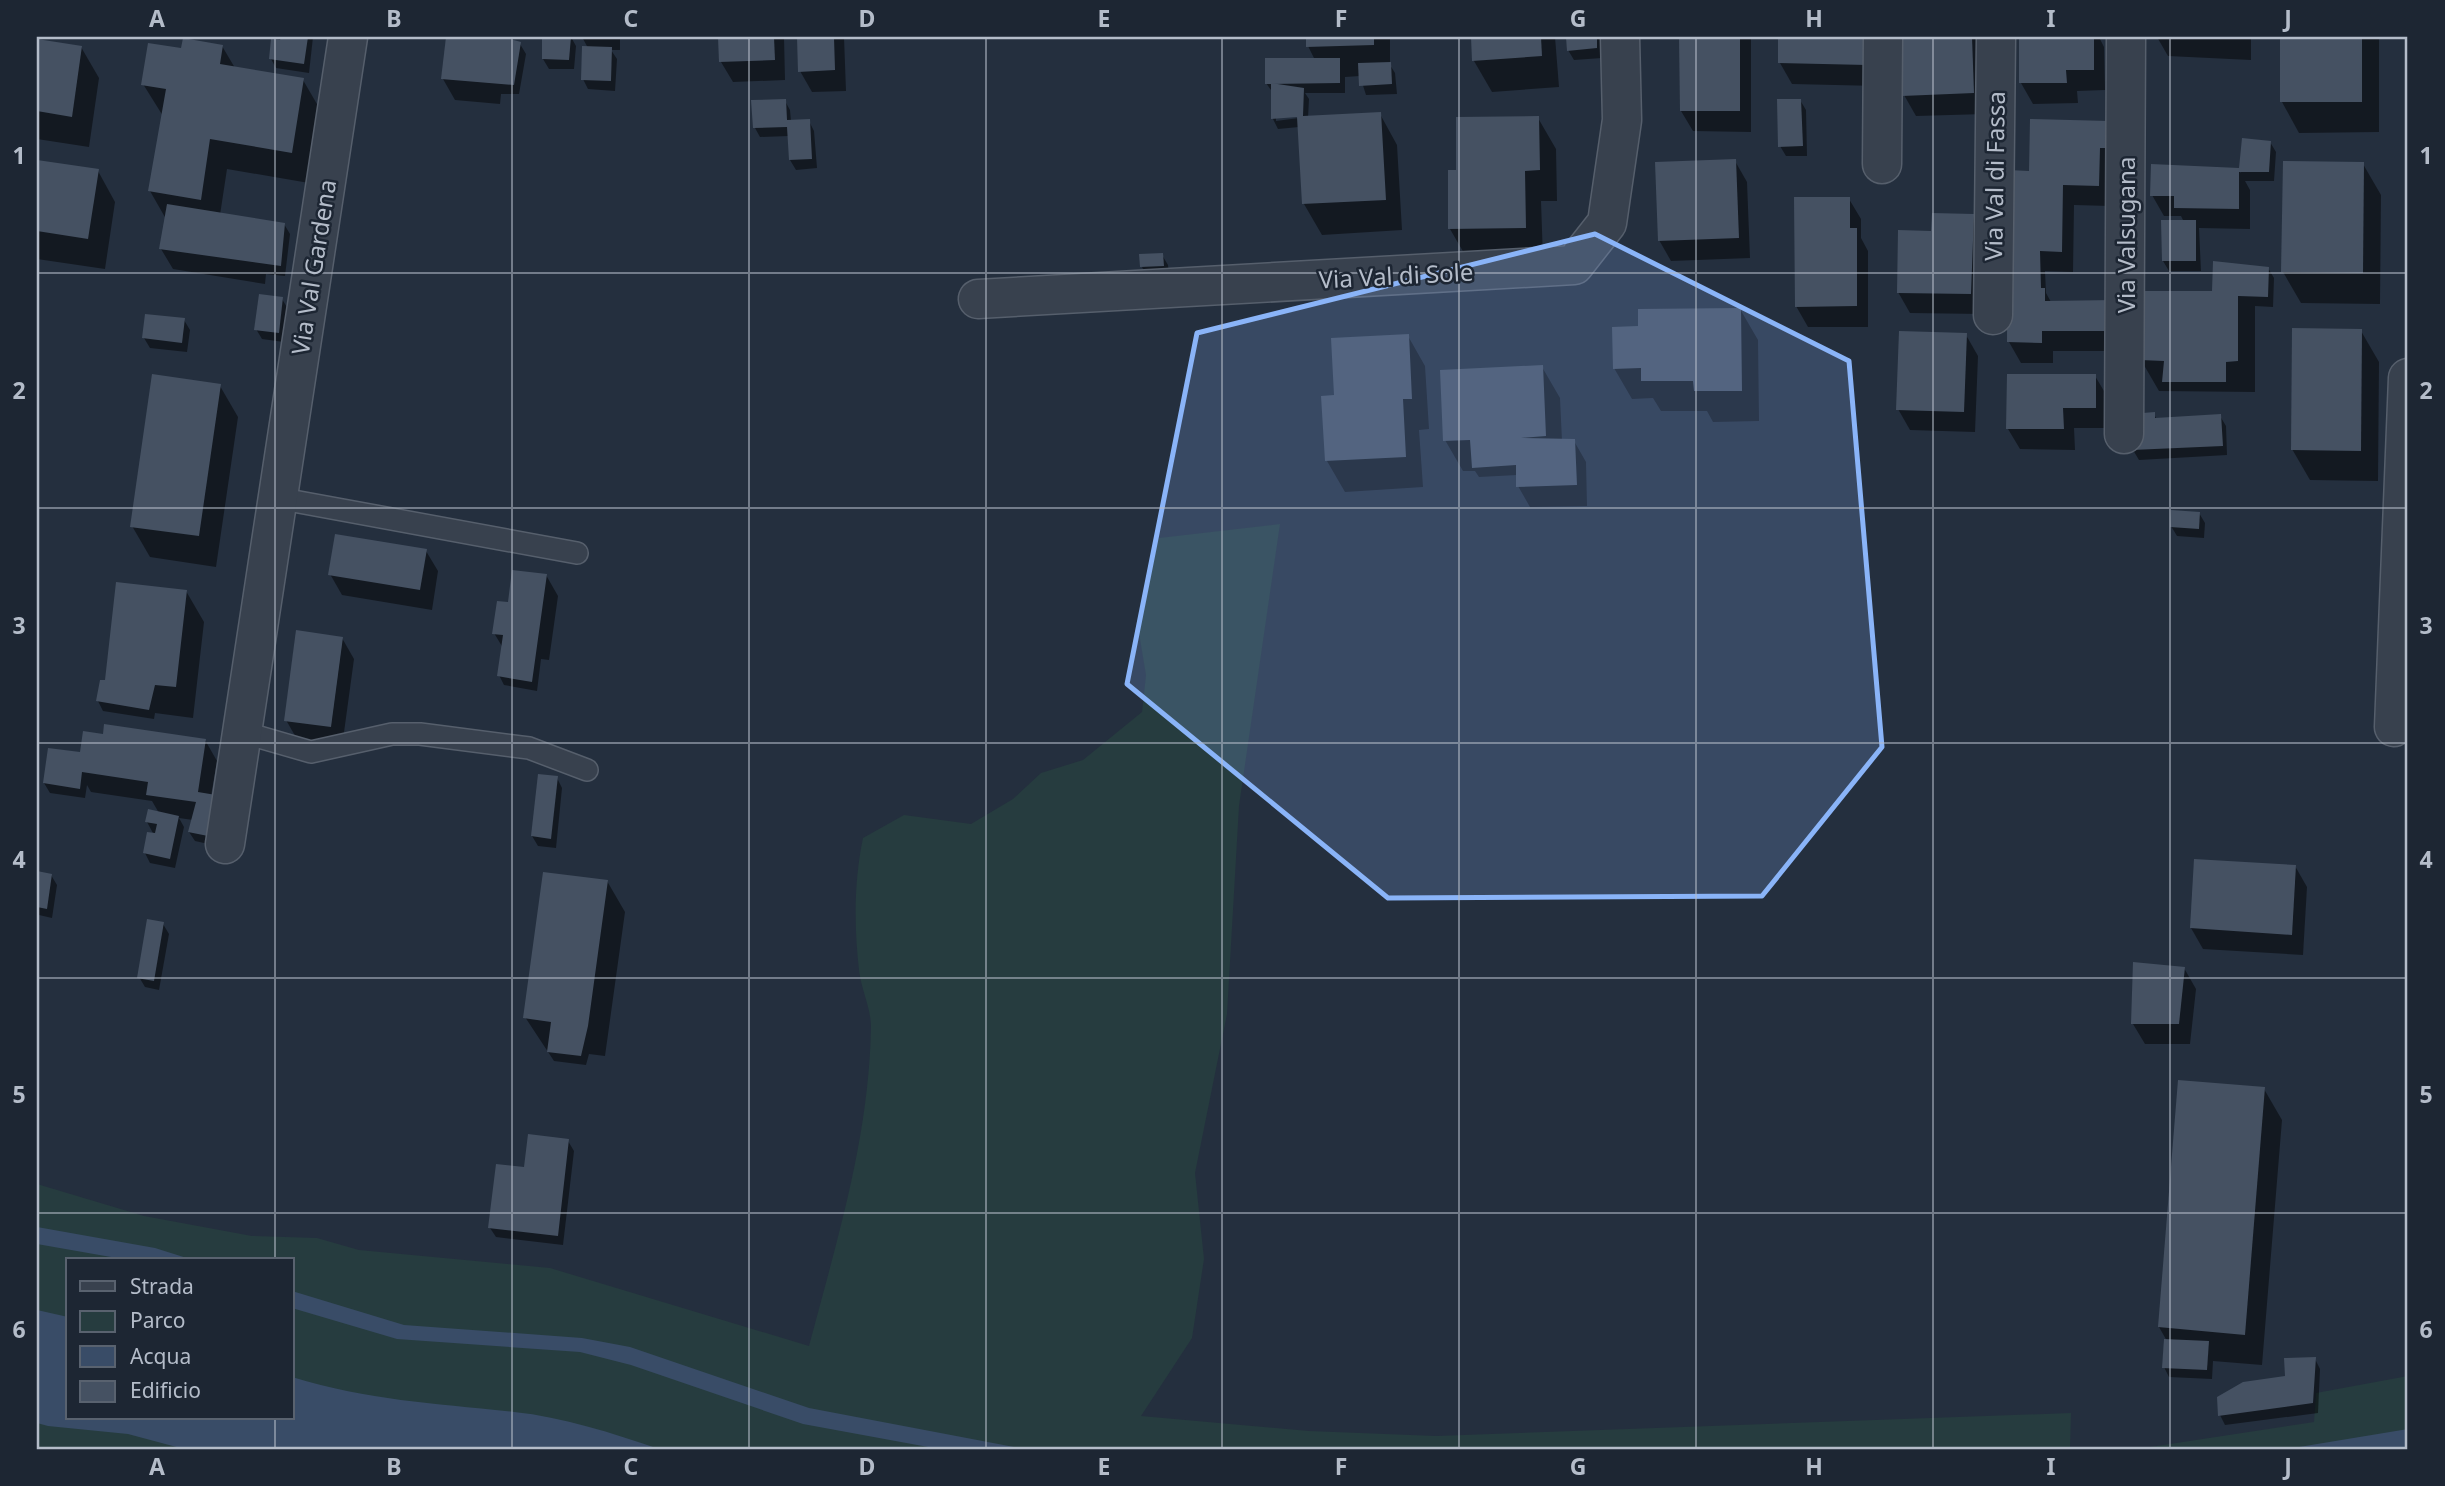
<svg xmlns="http://www.w3.org/2000/svg" width="2445" height="1486" font-family="'Noto Sans',sans-serif">
  <rect width="100%" height="100%" fill="#242f3e"/>
  <g fill="#263c3f" fill-rule="evenodd">
    <path d="M1280,524L1239,806L1227,1014L1195,1173L1204,1259L1192,1338L1141,1416L1309,1431L1436,1436L2071,1413L2070,1449H37V1184L144,1216L252,1236L317,1238L359,1250L550,1268L809,1346C837,1240 869,1138 871,1027C871,1008 861,989 859,970C854,926 854,881 863,838L904,815L971,824L1013,799L1041,773L1083,760L1142,712L1146,675L1137,621L1159,538ZM68,1260H292V1418H68Z"/>
    <polygon points="2408,1376 2408,1449 2137,1449 2314,1422 2316,1393"/>
  </g>
  <g fill="#394c67">
    <polygon points="37,1227 155,1248 193,1260 128,1260 37,1244"/>
    <polygon points="292,1291 404,1325 582,1338 630,1347 809,1408 1025,1449 939,1449 803,1424 631,1365 580,1352 397,1339 292,1308"/>
    <path d="M37,1310L68,1317V1418H292V1377C372,1401 433,1403 514,1412C563,1417 612,1433 659,1449H184L128,1434L48,1426L37,1423Z"/>
    <polygon points="2408,1429 2408,1449 2287,1449"/>
  </g>
  <g fill="#0007" fill-rule="evenodd">
    <polygon points="282,37 313,37 309,73 276,68 271,59"/>
    <polygon points="448,37 497,37 520,44 526,54 519,94 501,94 500,104 455,100 443,79"/>
    <polygon points="544,37 571,37 576,46 574,69 549,69 543,59"/>
    <polygon points="582,37 620,37 620,50 611,50 617,59 615,91 588,89 583,79 588,48"/>
    <polygon points="720,37 784,37 785,80 733,82 721,62"/>
    <polygon points="799,37 844,37 846,91 812,92 800,71"/>
    <path d="M1308,37H1390V65L1395,73L1397,94L1366,95L1360,76L1345,77V93H1305L1309,99L1308,118L1380,114L1397,145L1402,230L1322,235L1304,204L1299,127L1278,129L1273,119V93L1266,83L1315,60L1308,46ZM1299,115V118L1276,121V117Z"/>
    <polygon points="1472,37 1555,37 1559,87 1492,92 1474,61"/>
    <polygon points="1568,37 1601,37 1602,58 1574,60 1568,50"/>
    <polygon points="1681,37 1751,37 1751,132 1693,131 1681,111"/>
    <polygon points="1780,37 1876,37 1878,86 1792,84 1780,63"/>
    <polygon points="1902,37 1975,37 1982,49 1985,114 1916,116 1904,95"/>
    <polygon points="2021,37 2099,37 2104,47 2105,90 2077,91 2078,103 2033,104 2021,83"/>
    <polygon points="2157,37 2251,37 2251,60 2168,56"/>
    <polygon points="2281,37 2379,37 2379,132 2299,133 2282,102"/>
    <polygon points="37,41 81,47 99,78 89,147 37,139"/>
    <polygon points="222,46 235,68 303,80 321,111 309,183 227,169 220,215 284,224 290,234 285,276 266,274 265,284 173,269 161,249 166,219 150,191 163,116 143,84 182,50"/>
    <polygon points="1800,100 1806,110 1807,156 1786,156 1780,146"/>
    <polygon points="785,101 790,110 791,121 809,121 814,131 817,168 796,170 790,160 789,136 760,137 755,128"/>
    <polygon points="1538,118 1556,149 1557,201 1541,201 1543,259 1468,260 1450,229 1458,171"/>
    <polygon points="2108,123 2110,206 2074,205 2073,272 2045,271 2046,293 2051,302 2114,302 2125,351 2053,351 2053,363 2021,363 2009,342 2030,172"/>
    <polygon points="2243,140 2270,142 2276,152 2274,181 2245,181 2250,190 2250,229 2199,228 2201,271 2169,271 2163,261 2184,222 2181,216 2164,216 2152,195 2238,169 2241,173"/>
    <polygon points="37,161 98,171 115,202 105,269 37,259"/>
    <polygon points="1735,161 1747,182 1750,258 1671,261 1659,240"/>
    <polygon points="2363,164 2381,195 2380,304 2301,303 2283,272"/>
    <polygon points="1849,199 1861,219 1861,238 1868,251 1868,327 1808,327 1796,306"/>
    <polygon points="1973,216 1985,237 1982,314 1910,313 1898,292 1933,232"/>
    <polygon points="1162,255 1168,265 1169,276 1147,277 1142,267"/>
    <polygon points="2215,263 2268,268 2274,278 2273,307 2255,306 2255,392 2159,391 2141,360 2214,293"/>
    <polygon points="282,299 288,309 284,342 262,339 256,329"/>
    <polygon points="1740,309 1758,340 1759,421 1713,422 1707,411 1661,411 1653,398 1632,399 1614,368 1640,328"/>
    <polygon points="184,320 190,330 187,352 150,348 144,338"/>
    <polygon points="2361,331 2379,362 2378,481 2310,480 2292,449"/>
    <polygon points="1966,335 1978,356 1975,432 1910,430 1898,409"/>
    <polygon points="1408,336 1425,366 1429,429 1419,430 1423,487 1345,492 1327,461 1336,397"/>
    <polygon points="1542,367 1560,398 1562,441 1574,441 1586,462 1587,506 1530,507 1518,486 1517,475 1479,477 1475,471 1463,471 1445,440"/>
    <polygon points="2095,376 2107,396 2107,428 2074,428 2075,450 2020,449 2008,429"/>
    <polygon points="220,386 238,417 216,567 150,557 132,526"/>
    <polygon points="2154,414 2157,420 2220,416 2226,426 2227,455 2139,460 2133,450"/>
    <polygon points="2199,513 2205,523 2204,538 2177,536 2171,526"/>
    <polygon points="426,551 438,571 432,610 342,595 330,574"/>
    <polygon points="546,575 558,596 549,660 541,659 537,691 504,685 499,675 503,648 494,633 509,604"/>
    <polygon points="186,591 204,622 193,718 155,713 154,719 103,711 98,701 109,682"/>
    <polygon points="342,638 354,659 342,747 298,741 286,720"/>
    <polygon points="205,740 217,761 211,796 213,845 195,841 189,832 193,820 179,818 184,827 175,868 150,863 145,853 154,835 147,822 159,813 152,801 91,792 87,785 85,798 50,793 44,783 82,754"/>
    <polygon points="557,778 562,788 556,848 538,846 532,836"/>
    <polygon points="2295,866 2307,887 2303,955 2203,949 2191,928"/>
    <polygon points="38,873 51,875 57,885 52,918 39,915 37,912"/>
    <polygon points="607,881 625,912 605,1056 589,1054 586,1065 554,1061 525,1017"/>
    <polygon points="163,924 169,934 159,990 145,987 139,977"/>
    <polygon points="2184,968 2196,989 2190,1044 2145,1044 2133,1024"/>
    <polygon points="2264,1089 2282,1120 2262,1365 2213,1361 2212,1379 2169,1377 2164,1367 2167,1341 2159,1327"/>
    <polygon points="568,1141 574,1151 563,1245 496,1237 490,1228"/>
    <polygon points="2315,1359 2320,1369 2318,1413 2225,1425 2220,1415"/>
  </g>
  <g fill="#455162">
    <polygon points="281,37 308,37 304,64 269,59 271,39 280,40"/>
    <polygon points="446,37 503,37 521,42 514,85 441,79"/>
    <polygon points="542,37 571,37 569,60 542,59"/>
    <polygon points="718,37 774,37 775,60 719,62"/>
    <polygon points="797,37 834,37 835,70 798,72"/>
    <polygon points="1306,37 1374,37 1374,45 1306,47"/>
    <polygon points="1471,37 1541,37 1542,56 1472,61"/>
    <polygon points="1566,37 1597,37 1597,48 1567,51"/>
    <polygon points="1679,37 1740,37 1740,111 1680,111"/>
    <polygon points="1778,37 1867,37 1867,65 1778,63"/>
    <polygon points="1900,37 1972,37 1974,93 1902,96"/>
    <polygon points="2019,37 2094,37 2094,70 2066,70 2067,83 2019,83"/>
    <rect x="2280" y="37" width="82" height="65"/>
    <polygon points="183,38 223,45 220,64 304,78 292,153 210,139 201,200 148,191 166,89 141,85 148,43 181,48"/>
    <polygon points="37,39 82,46 72,117 37,111"/>
    <polygon points="582,46 612,47 611,81 581,80"/>
    <polygon points="1265,58 1340,58 1340,83 1265,84"/>
    <polygon points="1391,62 1392,84 1359,86 1358,63"/>
    <polygon points="1271,83 1304,88 1303,116 1381,112 1386,200 1302,204 1297,117 1271,119"/>
    <polygon points="786,99 787,120 810,119 812,159 789,160 787,127 753,128 751,100"/>
    <polygon points="1777,99 1801,99 1803,146 1778,147"/>
    <polygon points="1539,116 1540,170 1525,171 1526,228 1448,229 1448,170 1456,170 1456,117"/>
    <polygon points="2030,119 2109,121 2108,148 2100,148 2099,186 2063,185 2062,252 2040,251 2041,288 2045,288 2045,301 2115,300 2114,331 2042,331 2042,343 2007,342 2008,170 2029,171"/>
    <polygon points="2242,138 2271,141 2269,172 2239,172 2239,209 2174,208 2174,196 2150,196 2151,164 2239,168"/>
    <polygon points="1736,159 1739,238 1658,241 1655,162"/>
    <polygon points="37,160 99,169 88,239 37,231"/>
    <polygon points="2283,161 2364,162 2363,273 2281,272"/>
    <polygon points="1794,197 1850,197 1850,228 1857,228 1857,306 1795,307"/>
    <polygon points="167,204 285,223 281,266 159,249"/>
    <polygon points="1932,213 1974,214 1971,294 1897,293 1898,230 1931,231"/>
    <polygon points="2161,220 2196,220 2196,261 2162,261"/>
    <polygon points="1163,253 1164,266 1140,267 1139,254"/>
    <polygon points="2213,261 2269,267 2268,297 2238,296 2238,361 2226,362 2226,382 2162,382 2164,361 2140,360 2140,291 2212,291"/>
    <polygon points="259,294 283,297 279,333 254,330"/>
    <polygon points="1741,308 1742,391 1694,391 1693,381 1641,381 1641,368 1613,369 1612,327 1638,326 1638,309"/>
    <polygon points="145,314 185,318 182,343 142,338"/>
    <polygon points="2292,328 2362,329 2361,451 2291,450"/>
    <polygon points="1899,331 1967,333 1964,412 1896,410"/>
    <polygon points="1409,334 1412,399 1403,399 1406,457 1325,461 1321,396 1334,395 1331,338"/>
    <polygon points="1543,365 1546,436 1521,438 1575,439 1577,485 1516,487 1516,465 1472,468 1470,440 1443,441 1440,370"/>
    <polygon points="152,374 221,384 199,536 130,527"/>
    <polygon points="2007,374 2096,374 2096,408 2063,408 2064,429 2006,429"/>
    <polygon points="2155,412 2155,418 2221,414 2223,446 2132,450 2130,414"/>
    <polygon points="2171,510 2200,512 2199,529 2170,527"/>
    <polygon points="335,534 427,549 420,590 328,575"/>
    <polygon points="512,570 547,574 532,682 497,676 503,635 492,634 497,601 508,602"/>
    <polygon points="116,582 187,590 176,687 155,685 149,710 96,701 100,680 105,680"/>
    <polygon points="296,630 343,637 331,727 284,721"/>
    <polygon points="104,724 206,739 198,792 216,795 208,836 188,832 196,802 146,795 148,782 82,772 80,789 43,783 48,748 80,752 83,731 103,734"/>
    <polygon points="538,774 558,776 551,839 531,836"/>
    <polygon points="148,809 179,816 170,859 143,853 147,832 155,833 157,824 145,822"/>
    <polygon points="2194,859 2296,865 2292,935 2190,928"/>
    <polygon points="37,871 52,874 47,909 37,907"/>
    <polygon points="543,872 608,880 588,1026 581,1056 547,1052 551,1022 523,1018"/>
    <polygon points="147,919 164,922 154,981 137,978"/>
    <polygon points="2133,962 2185,967 2179,1024 2131,1024"/>
    <polygon points="2178,1080 2265,1087 2245,1335 2158,1327"/>
    <polygon points="528,1134 569,1139 558,1236 488,1228 496,1164 524,1167"/>
    <polygon points="2164,1339 2209,1341 2207,1370 2162,1368"/>
    <polygon points="2316,1357 2313,1403 2218,1416 2217,1397 2243,1382 2285,1376 2284,1358"/>
  </g>
  <g fill="none" stroke-linecap="round" stroke-linejoin="round">
    <g stroke="#565f6c" stroke-width="24">
      <g id="lane">
        <polyline points="277,498 577,553"/>
        <polyline points="242,732 311,752 392,734 420,734 529,748 587,770"/>
      </g>
    </g>
    <g stroke="#565f6c" stroke-width="41">
      <g id="street">
        <polyline points="1882,164 1883,37"/>
        <polyline points="978,299 1574,265 1607,223 1622,120 1620,37"/>
        <polyline points="1993,315 1996,37"/>
        <polyline points="2124,434 2126,37"/>
        <polyline points="2394,727 2408,378"/>
        <polyline points="225,844 348,37"/>
      </g>
    </g>
    <use href="#lane" stroke="#38414e" stroke-width="21"/>
    <use href="#street" stroke="#38414e" stroke-width="38"/>
  </g>
  <path fill="#8ab4f8" fill-opacity="0.2" stroke="#8ab4f8" stroke-width="5" stroke-linejoin="round" d="M1595,234L1849,361L1882,747L1762,896L1388,898L1127,684L1197,333Z"/>
  <path fill="none" stroke="#b4bcc9" stroke-width="2" stroke-opacity="0.55" d="M275,37V1260M512,37V1449M749,37V1449M986,37V1449M1222,37V1449M1459,37V1449M1696,37V1449M1933,37V1449M2170,37V1449M37,273H2408M37,508H2408M37,743H2408M37,978H2408M37,1213H2408M275,1418V1449"/>
  <g text-anchor="middle" dominant-baseline="central" stroke-width="5" stroke-linejoin="round" paint-order="stroke">
    <g font-size="24" fill="#b4bcc9" stroke="#1d2633">
      <text transform="translate(1994 176) rotate(-89)">Via Val di Fassa</text>
      <text transform="translate(2125 235) rotate(-90)">Via Valsugana</text>
      <text transform="translate(313 267) rotate(-81)">Via Val Gardena</text>
      <text transform="translate(1396 275) rotate(-3)">Via Val di Sole</text>
    </g>
  </g>
  <rect width="2445" height="1486" fill="none" stroke="#1d2633" stroke-width="77"/>
  <rect x="66" y="1258" width="228" height="161" fill="#1d2633" stroke="#59626f" stroke-width="2"/>
  <rect x="80" y="1281" width="35" height="10" fill="#38414e" stroke="#59626f" stroke-width="2"/>
  <text x="130" y="1294" font-size="21" fill="#b4bcc9">Strada</text>
  <rect x="80" y="1311" width="35" height="21" fill="#263c3f" stroke="#59626f" stroke-width="2"/>
  <text x="130" y="1328" font-size="21" fill="#b4bcc9">Parco</text>
  <rect x="80" y="1346" width="35" height="21" fill="#394c67" stroke="#59626f" stroke-width="2"/>
  <text x="130" y="1364" font-size="21" fill="#b4bcc9">Acqua</text>
  <rect x="80" y="1381" width="35" height="21" fill="#455162" stroke="#59626f" stroke-width="2"/>
  <text x="130" y="1398" font-size="21" fill="#b4bcc9">Edificio</text>
  <rect x="38" y="38" width="2368" height="1410" fill="none" stroke="#b4bcc9" stroke-width="2.5"/>
  <g font-size="23" text-anchor="middle" font-weight="bold" fill="#b4bcc9">
    <text x="157" y="27">A</text>
    <text x="394" y="27">B</text>
    <text x="631" y="27">C</text>
    <text x="867" y="27">D</text>
    <text x="1104" y="27">E</text>
    <text x="1341" y="27">F</text>
    <text x="1578" y="27">G</text>
    <text x="1814" y="27">H</text>
    <text x="2051" y="27">I</text>
    <text x="2288" y="27">J</text>
    <text x="19" y="164">1</text>
    <text x="2426" y="164">1</text>
    <text x="19" y="399">2</text>
    <text x="2426" y="399">2</text>
    <text x="19" y="634">3</text>
    <text x="2426" y="634">3</text>
    <text x="19" y="868">4</text>
    <text x="2426" y="868">4</text>
    <text x="19" y="1103">5</text>
    <text x="2426" y="1103">5</text>
    <text x="19" y="1338">6</text>
    <text x="2426" y="1338">6</text>
    <text x="157" y="1475">A</text>
    <text x="394" y="1475">B</text>
    <text x="631" y="1475">C</text>
    <text x="867" y="1475">D</text>
    <text x="1104" y="1475">E</text>
    <text x="1341" y="1475">F</text>
    <text x="1578" y="1475">G</text>
    <text x="1814" y="1475">H</text>
    <text x="2051" y="1475">I</text>
    <text x="2288" y="1475">J</text>
  </g>
</svg>
